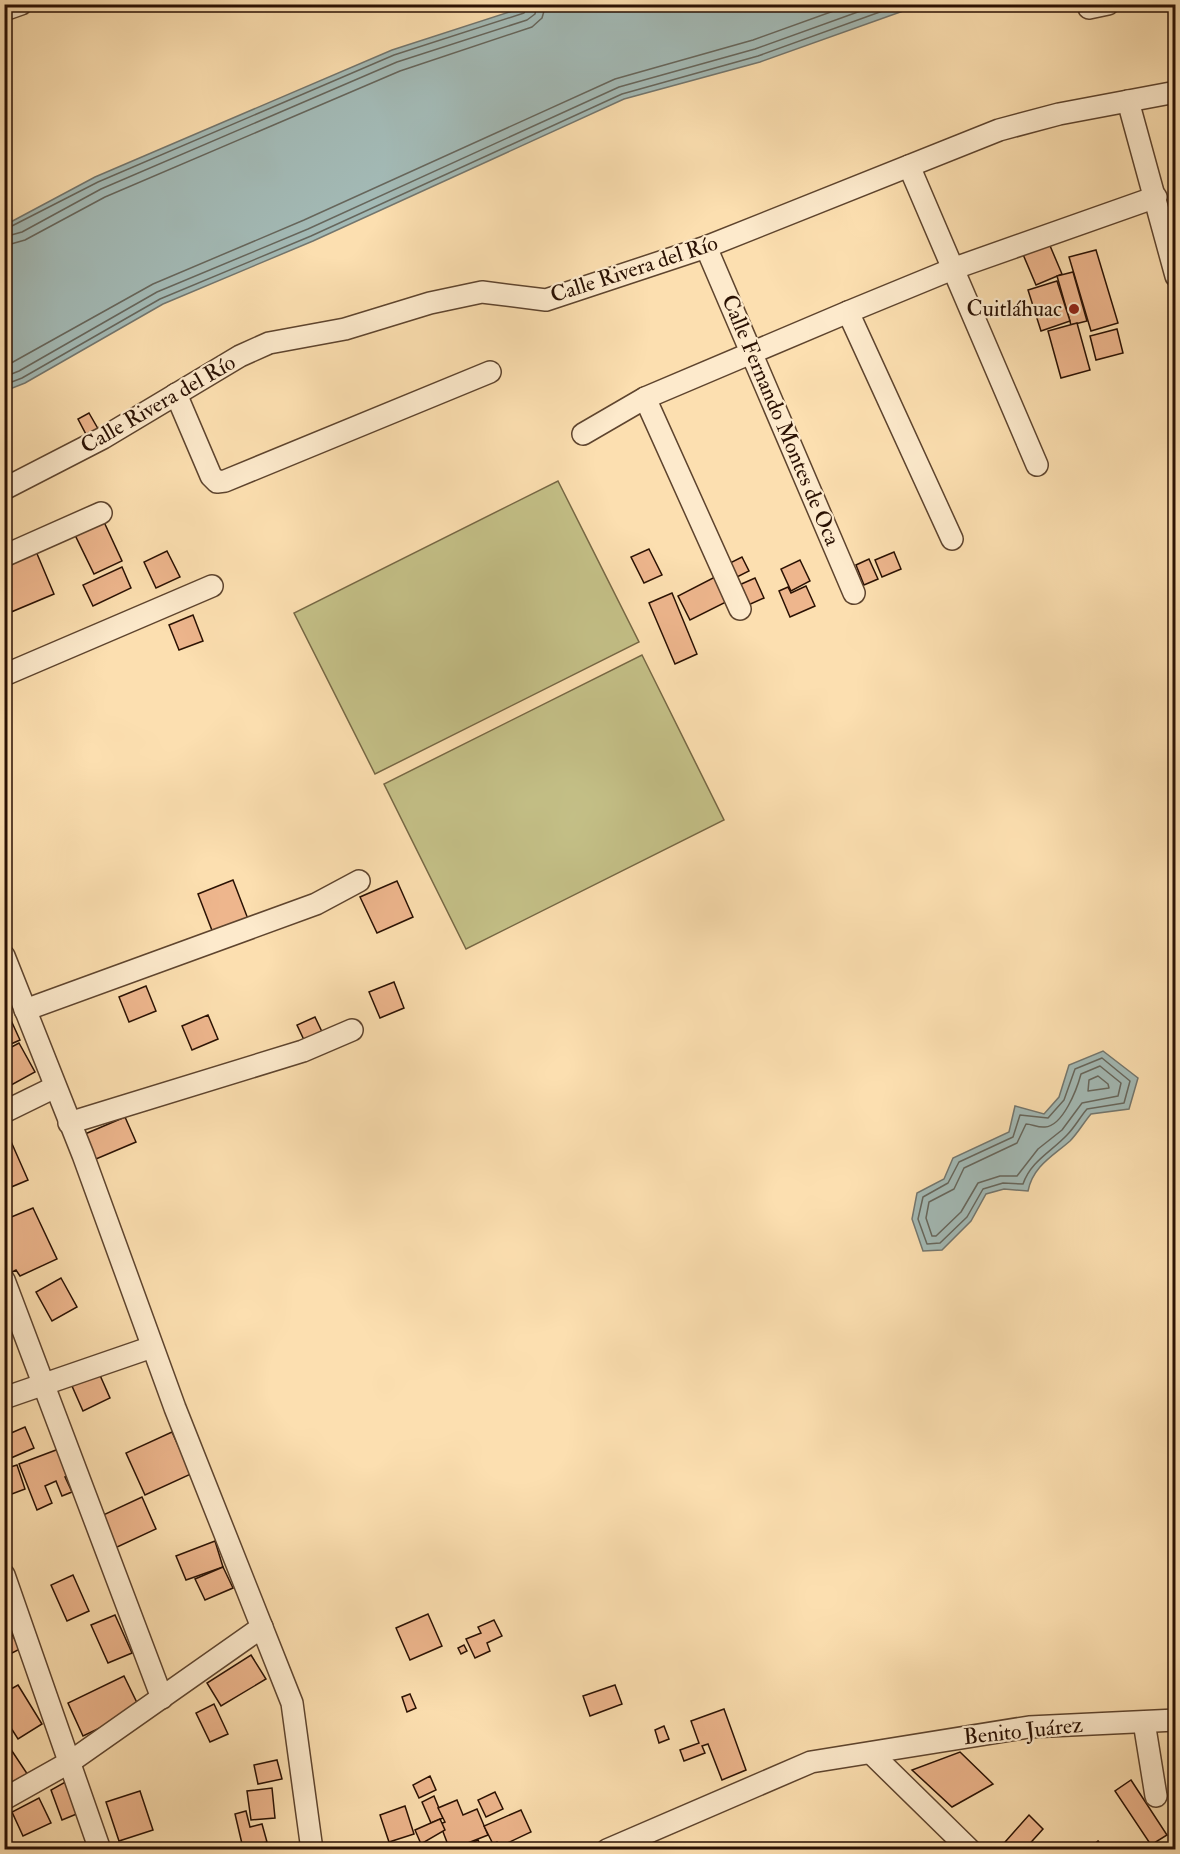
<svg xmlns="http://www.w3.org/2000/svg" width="1180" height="1854" font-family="'IM FELL Double Pica',serif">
  <rect width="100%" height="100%" fill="#fcdfb0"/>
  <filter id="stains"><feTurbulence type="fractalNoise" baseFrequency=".00333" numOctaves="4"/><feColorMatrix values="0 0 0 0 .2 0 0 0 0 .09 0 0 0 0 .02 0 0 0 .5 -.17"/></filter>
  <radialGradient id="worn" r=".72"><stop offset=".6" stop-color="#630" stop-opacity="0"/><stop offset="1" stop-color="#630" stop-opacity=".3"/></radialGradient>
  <g fill="#c4c087" stroke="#776845" stroke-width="1.5">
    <polygon points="558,481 639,642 375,774 294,613"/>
    <polygon points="642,655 724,820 466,949 384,784"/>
  </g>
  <g fill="#a3bab6" stroke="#73766e" stroke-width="1.5">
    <polygon points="531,5 920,5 760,62 624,99 313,241 163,304 25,383 5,391 5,225 95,177 392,50"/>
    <path d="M1103,1051L1138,1078L1129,1109L1091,1114C1084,1122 1078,1133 1070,1141C1053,1156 1033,1166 1028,1191L1004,1189L986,1194L971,1221L942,1250L923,1251L912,1219L917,1193L944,1179L953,1158L1009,1132L1015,1106L1044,1114L1059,1097L1069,1065Z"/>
  </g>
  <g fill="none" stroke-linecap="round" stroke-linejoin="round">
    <g stroke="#66665c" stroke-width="1.5">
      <polyline points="4,230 98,182 394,55 524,13 529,4"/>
      <polyline points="4,237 22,232 101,189 397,62 527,20 535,14 537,4"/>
      <polyline points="4,246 25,240 105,197 400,71 532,27 542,18 546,4"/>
      <polyline points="4,367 153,284 304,220 615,79 753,40 853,4"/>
      <polyline points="4,377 19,371 157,292 308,229 619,87 755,49 880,4"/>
      <polyline points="4,385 22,378 160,299 311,236 622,94 758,56 902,4"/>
      <path d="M1102,1058L1130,1081L1124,1103L1087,1109C1080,1117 1075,1127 1067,1135C1051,1152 1031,1161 1023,1184L1003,1183L983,1189L967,1217L940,1243L927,1244L918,1219L923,1197L948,1183L959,1162L1013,1137L1020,1115L1048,1118L1064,1100L1075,1069Z"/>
      <path d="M1100,1066L1121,1083L1118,1096L1082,1103L1062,1130L1038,1149L1017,1176H1000L978,1183L961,1212L936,1236H932L926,1218L929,1202L954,1189L964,1168L1017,1143L1026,1124C1032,1124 1038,1128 1045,1127C1063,1126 1077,1089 1081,1074Z"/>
      <polygon points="1098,1076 1108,1084 1109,1088 1088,1091 1089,1080"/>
    </g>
  </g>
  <g fill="#eeb68d" stroke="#2a1103" stroke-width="1.5">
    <polygon points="1048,241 1062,274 1036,285 1022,252"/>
    <polygon points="1096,250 1118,323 1091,331 1069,257"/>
    <polygon points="1073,272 1087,321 1071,325 1057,276"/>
    <polygon points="1057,281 1070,321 1041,331 1028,290"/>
    <polygon points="1077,323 1090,370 1061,378 1048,331"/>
    <polygon points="1117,329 1123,353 1096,360 1090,336"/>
    <polygon points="89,413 101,434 89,440 78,419"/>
    <polygon points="104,522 122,561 94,574 75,535"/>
    <polygon points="35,549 54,594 4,615 4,562"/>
    <polygon points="649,549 662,575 644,583 631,557"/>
    <polygon points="167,551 180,577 156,588 144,562"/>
    <polygon points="894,552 901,569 882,577 875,560"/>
    <polygon points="742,557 749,571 735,578 728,564"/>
    <polygon points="869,559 878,579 864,585 856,565"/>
    <polygon points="800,560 810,581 791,591 781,569"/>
    <polygon points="122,567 131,588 93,606 83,585"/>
    <polygon points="715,577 728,601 690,620 678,596"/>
    <polygon points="755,578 764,598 746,606 737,586"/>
    <polygon points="806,586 815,606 790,617 779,591 788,587 791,593"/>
    <polygon points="672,593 697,654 675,664 649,603"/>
    <polygon points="193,615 203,641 179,650 169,625"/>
    <polygon points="233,880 248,919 213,933 198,894"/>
    <polygon points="397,881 413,917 377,933 360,897"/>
    <polygon points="394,982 404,1008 380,1018 369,992"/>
    <polygon points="146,986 156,1011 129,1022 119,997"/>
    <polygon points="4,1005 20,1040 4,1047"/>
    <polygon points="208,1015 218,1039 192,1050 182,1026"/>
    <polygon points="315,1017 323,1034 305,1042 297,1025"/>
    <polygon points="19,1043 35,1072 4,1089 4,1051"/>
    <polygon points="125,1117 136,1142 96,1159 85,1134"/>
    <polygon points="9,1137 28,1180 4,1190 4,1139"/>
    <polygon points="33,1208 57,1259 20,1276 16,1270 8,1274 4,1267 4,1220"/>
    <polygon points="61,1278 77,1307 52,1321 36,1292"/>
    <polygon points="9,1311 17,1332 4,1337 4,1313"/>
    <polygon points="99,1373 110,1398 83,1411 72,1386"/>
    <polygon points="25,1427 34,1448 4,1461 4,1436"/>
    <polygon points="172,1432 191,1474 145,1495 126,1453"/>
    <polygon points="64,1447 76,1473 65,1477 72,1492 62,1496 56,1481 45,1486 52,1503 37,1510 19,1464"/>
    <polygon points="17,1465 25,1489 4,1497 4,1469"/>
    <polygon points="142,1497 156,1529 115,1548 101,1516"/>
    <polygon points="215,1541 223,1567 186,1580 176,1556"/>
    <polygon points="223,1567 233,1588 205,1600 195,1579"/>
    <polygon points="73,1575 89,1611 67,1621 51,1585"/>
    <polygon points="4,1602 15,1618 4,1624"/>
    <polygon points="428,1614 442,1646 410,1660 396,1628"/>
    <polygon points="115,1615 132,1653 108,1663 91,1625"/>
    <polygon points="494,1620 502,1636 487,1643 490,1651 475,1658 466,1639 481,1633 478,1627"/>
    <polygon points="7,1625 20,1649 4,1657 4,1626"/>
    <polygon points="464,1645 467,1651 461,1654 458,1648"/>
    <polygon points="251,1655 266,1679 221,1706 207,1683"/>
    <polygon points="124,1676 140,1709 83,1736 68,1703"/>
    <polygon points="18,1685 42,1724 18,1739 4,1717 4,1693"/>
    <polygon points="615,1685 622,1704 590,1716 583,1696"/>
    <polygon points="410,1694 416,1708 407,1712 402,1697"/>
    <polygon points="214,1704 228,1734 210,1742 196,1713"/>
    <polygon points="724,1709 746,1770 722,1780 708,1744 702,1746 705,1753 684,1761 680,1750 699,1743 691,1721"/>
    <polygon points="664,1726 669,1739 659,1743 655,1730"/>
    <polygon points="8,1745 28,1775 4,1791 4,1747"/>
    <polygon points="960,1752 993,1784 952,1807 912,1770"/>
    <polygon points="277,1760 282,1779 258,1784 254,1765"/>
    <polygon points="430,1776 436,1790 419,1798 413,1785"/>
    <polygon points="1131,1780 1167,1835 1151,1845 1115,1791"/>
    <polygon points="67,1781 79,1813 62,1820 51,1790"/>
    <polygon points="272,1788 275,1818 251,1820 247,1791"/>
    <polygon points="140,1791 153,1830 119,1841 106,1802"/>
    <polygon points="495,1792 503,1809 486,1817 478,1800"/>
    <polygon points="434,1796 443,1818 431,1823 422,1802"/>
    <polygon points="39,1798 51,1823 23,1836 12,1812"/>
    <polygon points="457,1800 463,1815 477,1809 488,1835 450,1850 440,1824 445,1822 438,1808"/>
    <polygon points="405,1806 414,1834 389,1842 380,1815"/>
    <polygon points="521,1810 531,1832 499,1847 497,1842 493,1844 484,1826"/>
    <polygon points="246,1811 250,1827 262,1824 267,1842 243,1848 235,1814"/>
    <polygon points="1029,1815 1043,1829 1024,1850 998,1850"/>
    <polygon points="440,1819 445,1830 421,1844 415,1830"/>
    <polygon points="478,1840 480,1844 474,1847 475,1850 457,1850"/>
    <polygon points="1098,1841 1105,1850 1088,1850 1088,1849"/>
  </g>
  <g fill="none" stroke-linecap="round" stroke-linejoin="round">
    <g stroke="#5e442e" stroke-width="24">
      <g id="minor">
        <polyline points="1089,8 1108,4"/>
        <polyline points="4,10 21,4"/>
        <polyline points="1128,101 1176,276"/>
        <polyline points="909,166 1037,465"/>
        <polyline points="706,247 854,593"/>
        <polyline points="848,312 952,539"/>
        <polyline points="176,394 211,476 217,482 225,481 490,372"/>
        <polyline points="645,398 740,609"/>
        <polyline points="583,434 645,398 848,312 955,268 1156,197"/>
        <polyline points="4,489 103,438 240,356 269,343 345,329 430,303 482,292 546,300 706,247 999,130 1059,114 1176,92"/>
        <polyline points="4,556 101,513"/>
        <polyline points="4,675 212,586"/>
        <polyline points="4,956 83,1155 175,1408 292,1703 312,1850"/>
        <polyline points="25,1010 316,904 359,881"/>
        <polyline points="4,1112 55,1087"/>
        <polyline points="69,1123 303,1051 352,1030"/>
        <polyline points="4,1280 162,1698"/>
        <polyline points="4,1398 152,1347"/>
        <polyline points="4,1575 100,1850"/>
        <polyline points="1144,1722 1156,1796"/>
        <polyline points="871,1753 970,1850"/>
        <polyline points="4,1799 70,1762 262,1627"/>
        <polyline points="607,1850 811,1762 1029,1727 1176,1720"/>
      </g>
    </g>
    <use href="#minor" stroke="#fdeacc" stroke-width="21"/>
  </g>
  <circle fill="#8f2418" stroke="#fdeacc" stroke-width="2" cx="1074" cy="309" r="6"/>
  <g text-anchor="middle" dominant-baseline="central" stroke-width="4.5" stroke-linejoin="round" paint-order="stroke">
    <g font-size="22" fill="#2a1103" stroke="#fdeacc">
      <text transform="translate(634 269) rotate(-18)">Calle Rivera del Río</text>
      <text transform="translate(158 404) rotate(-30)">Calle Rivera del Río</text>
      <text transform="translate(781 420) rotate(67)">Calle Fernando Montes de Oca</text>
      <text transform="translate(1023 1731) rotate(-6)">Benito Juárez</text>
    </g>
    <g font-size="22" fill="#2a1103" stroke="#fdeacc" text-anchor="end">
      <text x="1062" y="309">Cuitláhuac</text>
    </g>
  </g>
  <rect width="1180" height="1854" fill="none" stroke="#fcdfb0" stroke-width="24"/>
  <rect x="6" y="6" width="1168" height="1842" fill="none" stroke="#2a1103" stroke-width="3"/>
  <rect x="12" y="12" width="1156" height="1830" fill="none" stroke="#2a1103" stroke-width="1.5"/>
  <rect width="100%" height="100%" filter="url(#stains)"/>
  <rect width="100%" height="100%" fill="url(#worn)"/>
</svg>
